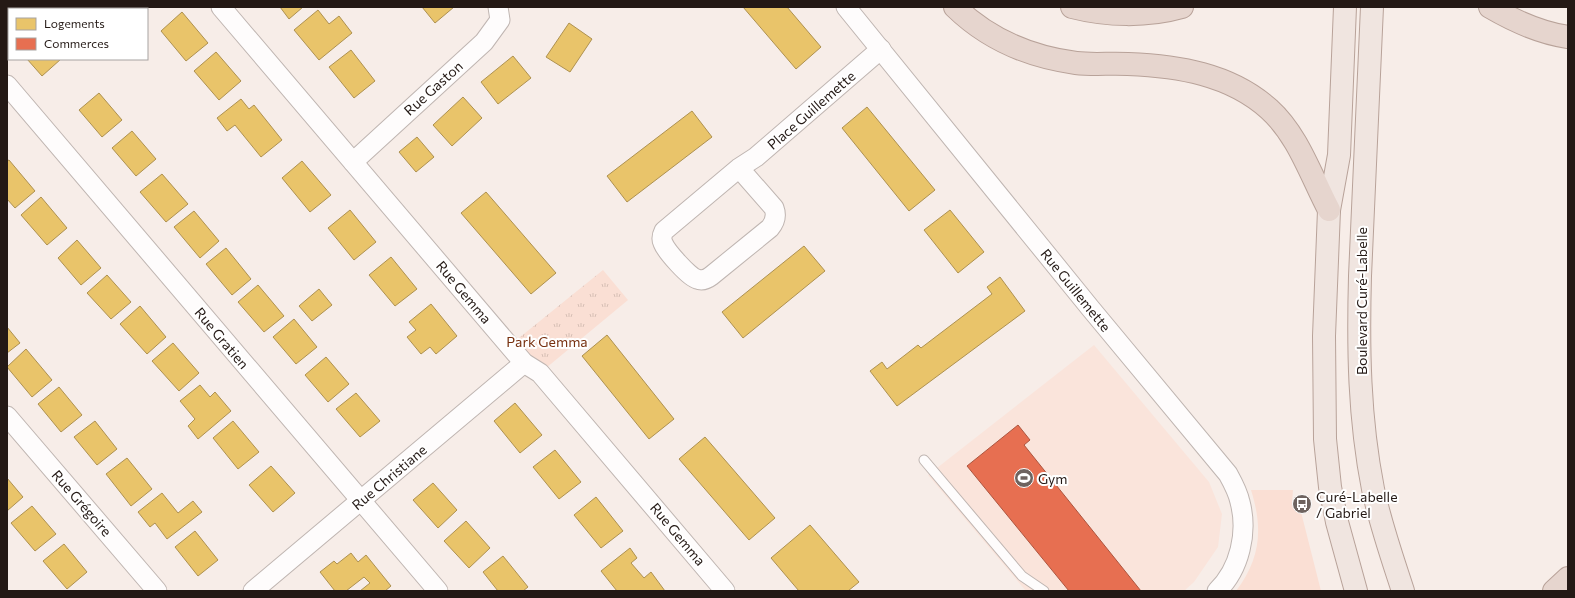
<svg xmlns="http://www.w3.org/2000/svg" width="1575" height="598" font-family="Commissioner,sans-serif">
  <defs>
    <pattern id="park-tufts" width="24" height="20" patternUnits="userSpaceOnUse"><rect width="24" height="20" fill="#fadfd4"/><path d="M3 7l-1-3M5 7V3M7 7l1-3M15 17l-1-3M17 17v-4M19 17l1-3" fill="none" stroke="#d6bfb5"/></pattern>
  </defs>
  <rect width="100%" height="100%" fill="#f7ede8"/>
  <polygon fill="#fae4db" points="1094,345 1209,482 1222,514 1218,547 1194,582 1184,591 1026,591 928,475"/>
  <path fill="#fadfd4" d="M1251,490H1293L1292,503L1299,504L1321,591H1236C1261,558 1263,528 1251,490Z"/>
  <polygon fill="url(#park-tufts)" points="603,270 628,300 540,373 509,346"/>
  <g fill="#e9c46a" stroke="#ae9150">
    <polygon points="81,7 104,7 106,9 79,9"/>
    <polygon points="280,7 303,7 289,19"/>
    <polygon points="422,7 454,7 435,23"/>
    <polygon points="743,7 787,7 821,47 796,69"/>
    <polygon points="318,10 329,24 339,16 352,33 319,60 294,30"/>
    <polygon points="182,12 208,43 186,61 161,31"/>
    <polygon points="569,23 592,39 570,72 546,57"/>
    <polygon points="351,50 375,81 354,98 329,67"/>
    <polygon points="216,52 241,81 219,100 194,71"/>
    <polygon points="513,56 531,78 498,104 481,82"/>
    <polygon points="27,59 61,59 42,76"/>
    <polygon points="99,93 122,120 102,137 79,110"/>
    <polygon points="463,97 482,118 452,146 433,125"/>
    <polygon points="241,99 249,109 254,105 282,140 261,157 235,125 227,131 217,118"/>
    <polygon points="867,107 935,190 909,211 842,128"/>
    <polygon points="692,111 712,137 627,202 607,176"/>
    <polygon points="132,131 156,159 136,176 112,148"/>
    <polygon points="417,137 434,157 416,172 399,152"/>
    <polygon points="9,160 35,191 15,208 7,199 7,161"/>
    <polygon points="302,161 331,195 310,212 282,178"/>
    <polygon points="162,174 188,204 166,222 140,192"/>
    <polygon points="486,192 556,273 531,294 461,213"/>
    <polygon points="41,197 67,228 47,245 21,215"/>
    <polygon points="350,210 376,242 354,260 328,228"/>
    <polygon points="950,210 984,252 958,273 924,230"/>
    <polygon points="194,211 219,241 200,258 174,227"/>
    <polygon points="77,240 101,268 81,285 58,258"/>
    <polygon points="804,246 825,271 743,338 722,312"/>
    <polygon points="226,248 251,279 232,295 206,264"/>
    <polygon points="391,257 417,289 395,306 369,275"/>
    <polygon points="107,275 131,302 111,319 87,293"/>
    <polygon points="1000,277 1025,311 897,406 870,371 882,362 887,369 918,345 921,348 992,294 987,287"/>
    <polygon points="258,285 284,316 264,332 238,302"/>
    <polygon points="319,289 332,305 312,321 299,306"/>
    <polygon points="431,304 457,336 436,354 430,347 421,354 407,337 416,330 409,322"/>
    <polygon points="140,306 166,337 147,354 120,324"/>
    <polygon points="294,319 317,347 296,364 273,337"/>
    <polygon points="7,327 20,343 7,353"/>
    <polygon points="607,335 674,419 649,439 582,356"/>
    <polygon points="173,343 199,373 179,391 152,361"/>
    <polygon points="26,349 52,380 32,397 7,367"/>
    <polygon points="326,357 349,384 328,402 305,375"/>
    <polygon points="200,385 210,397 215,392 231,411 198,439 188,426 195,419 180,401"/>
    <polygon points="59,387 82,415 61,432 38,404"/>
    <polygon points="356,393 380,421 360,437 336,409"/>
    <polygon points="515,403 542,435 520,453 494,421"/>
    <polygon points="95,421 117,449 97,465 74,437"/>
    <polygon points="233,421 259,452 238,469 213,438"/>
    <polygon points="705,437 775,518 749,540 679,459"/>
    <polygon points="555,450 581,482 559,499 533,467"/>
    <polygon points="127,458 152,489 131,506 106,474"/>
    <polygon points="271,466 295,493 273,512 249,485"/>
    <polygon points="7,478 23,497 7,511"/>
    <polygon points="433,483 457,510 438,528 413,500"/>
    <polygon points="162,493 178,513 193,501 202,512 167,539 155,523 150,527 138,512"/>
    <polygon points="596,497 623,531 601,548 574,515"/>
    <polygon points="32,506 56,534 35,551 11,523"/>
    <polygon points="466,521 490,548 469,568 444,541"/>
    <polygon points="810,525 859,582 848,591 799,591 771,558"/>
    <polygon points="195,531 218,560 198,576 175,547"/>
    <polygon points="64,544 87,572 67,589 43,561"/>
    <polygon points="630,548 637,558 631,563 644,578 651,572 665,591 617,591 601,571"/>
    <polygon points="351,553 358,562 366,555 391,586 385,591 360,591 370,583 364,577 346,591 335,591 320,572 334,561 337,564"/>
    <polygon points="503,556 528,587 523,591 498,591 483,572"/>
  </g>
  <polygon fill="#e76f51" stroke="#ac553f" points="1018,425 1030,440 1024,445 1141,591 1069,591 967,466"/>
  <g fill="none" stroke-linecap="round" stroke-linejoin="round">
    <g stroke="#bfb5b1" stroke-width="11">
      <polyline id="lane" points="924,460 1022,576 1044,591"/>
    </g>
    <g stroke="#bfb5b1" stroke-width="21">
      <g id="street">
        <polyline points="221,7 524,363 540,373 725,591"/>
        <path d="M846,7L1091,309L1228,474C1233,483 1238,492 1240,502C1248,532 1240,569 1217,591"/>
        <polyline points="20,9 22,7"/>
        <polyline points="7,20 9,19"/>
        <polyline points="7,85 438,591"/>
        <polyline points="353,162 484,42 500,20 498,7"/>
        <path d="M739,168L774,208C777,216 775,222 770,228L711,276C707,279 702,281 697,279C689,277 666,251 663,243C661,239 662,235 664,231L739,168L756,157L881,49"/>
        <polyline points="7,416 157,591"/>
        <polyline points="253,591 524,363"/>
      </g>
    </g>
    <g stroke="#b8a299" stroke-width="24">
      <g id="primary">
        <polyline points="1345,7 1339,155 1329,210 1324,336 1325,439 1330,487 1337,522 1356,591"/>
        <path d="M1372,7L1360,276C1358,348 1359,418 1373,489C1380,523 1392,557 1403,591"/>
      </g>
    </g>
    <g stroke="#b8a299" stroke-width="24">
      <g id="highway">
        <path d="M955,7C988,39 1031,57 1076,63C1093,65 1111,63 1128,64C1178,66 1230,74 1269,109C1298,135 1311,176 1329,210"/>
        <path d="M1072,7C1107,16 1147,17 1182,7"/>
        <path d="M1490,7C1514,21 1540,33 1568,37"/>
        <polyline points="1554,591 1568,578"/>
      </g>
    </g>
    <use href="#lane" stroke="#fefcfc" stroke-width="9"/>
    <use href="#street" stroke="#fefcfc" stroke-width="19"/>
    <use href="#primary" stroke="#f0e5e0" stroke-width="22"/>
    <use href="#highway" stroke="#e6d5ce" stroke-width="22"/>
  </g>
  <defs>
    <g id="stadium-disc" transform="scale(1)"><circle r="9.5" fill="#6e635f" stroke="#fff"/><path d="M0-5a6.5 5 0 1 0 0 10a6.5 5 0 1 0 0-10ZM-3.5-1.8h7v3.6h-7Z" fill="#fff"/></g>
    <g id="bus-disc" transform="scale(1)"><circle r="9.5" fill="#6e635f" stroke="#fff"/><path d="M-5-6H5V4H4V6H2V4H-2V6H-4V4H-5ZM-3.5-4V0h7V-4ZM-3.5 1.2v1.5H-2V1.2ZM2 1.2v1.5H3.5V1.2Z" fill="#fff"/></g>
  </defs>
  <g fill-rule="evenodd">
    <use href="#stadium-disc" x="1024" y="478"/>
    <use href="#bus-disc" x="1302" y="504"/>
  </g>
  <g text-anchor="middle" dominant-baseline="central" stroke-width="4" stroke-linejoin="round" paint-order="stroke">
    <g font-size="14" fill="#241915" stroke="#fff">
      <text transform="translate(433 88) rotate(-42)">Rue Gaston</text>
      <text transform="translate(811 110) rotate(-41)">Place Guillemette</text>
      <text transform="translate(1076 290) rotate(51)">Rue Guillemette</text>
      <text transform="translate(464 292) rotate(50)">Rue Gemma</text>
      <text transform="translate(1361 301) rotate(-90)">Boulevard Curé-Labelle</text>
      <text transform="translate(222 338) rotate(50)">Rue Gratien</text>
      <text transform="translate(389 477) rotate(-40)">Rue Christiane</text>
      <text transform="translate(82 503) rotate(49)">Rue Grégoire</text>
      <text transform="translate(678 534) rotate(50)">Rue Gemma</text>
    </g>
    <g font-size="14" fill="#77300f" stroke="#fff">
      <text x="547" y="341">Park Gemma</text>
    </g>
    <g font-size="14" fill="#241915" stroke="#fff" text-anchor="start">
      <text x="1038" y="478">Gym</text>
      <text x="1316" y="496">Curé-Labelle<tspan x="1316" dy="16">/ Gabriel</tspan></text>
    </g>
  </g>
  <rect width="1575" height="598" fill="none" stroke="#241915" stroke-width="16"/>
  <rect x="8" y="8" width="140" height="52" fill="#ffffff" stroke="#a7a3a1"/>
  <rect x="16" y="18" width="20" height="12" fill="#e9c46a" stroke="#a7a3a1"/>
  <text x="44" y="28" font-size="12" fill="#241915">Logements</text>
  <rect x="16" y="38" width="20" height="12" fill="#e76f51" stroke="#a7a3a1"/>
  <text x="44" y="48" font-size="12" fill="#241915">Commerces</text>
</svg>
